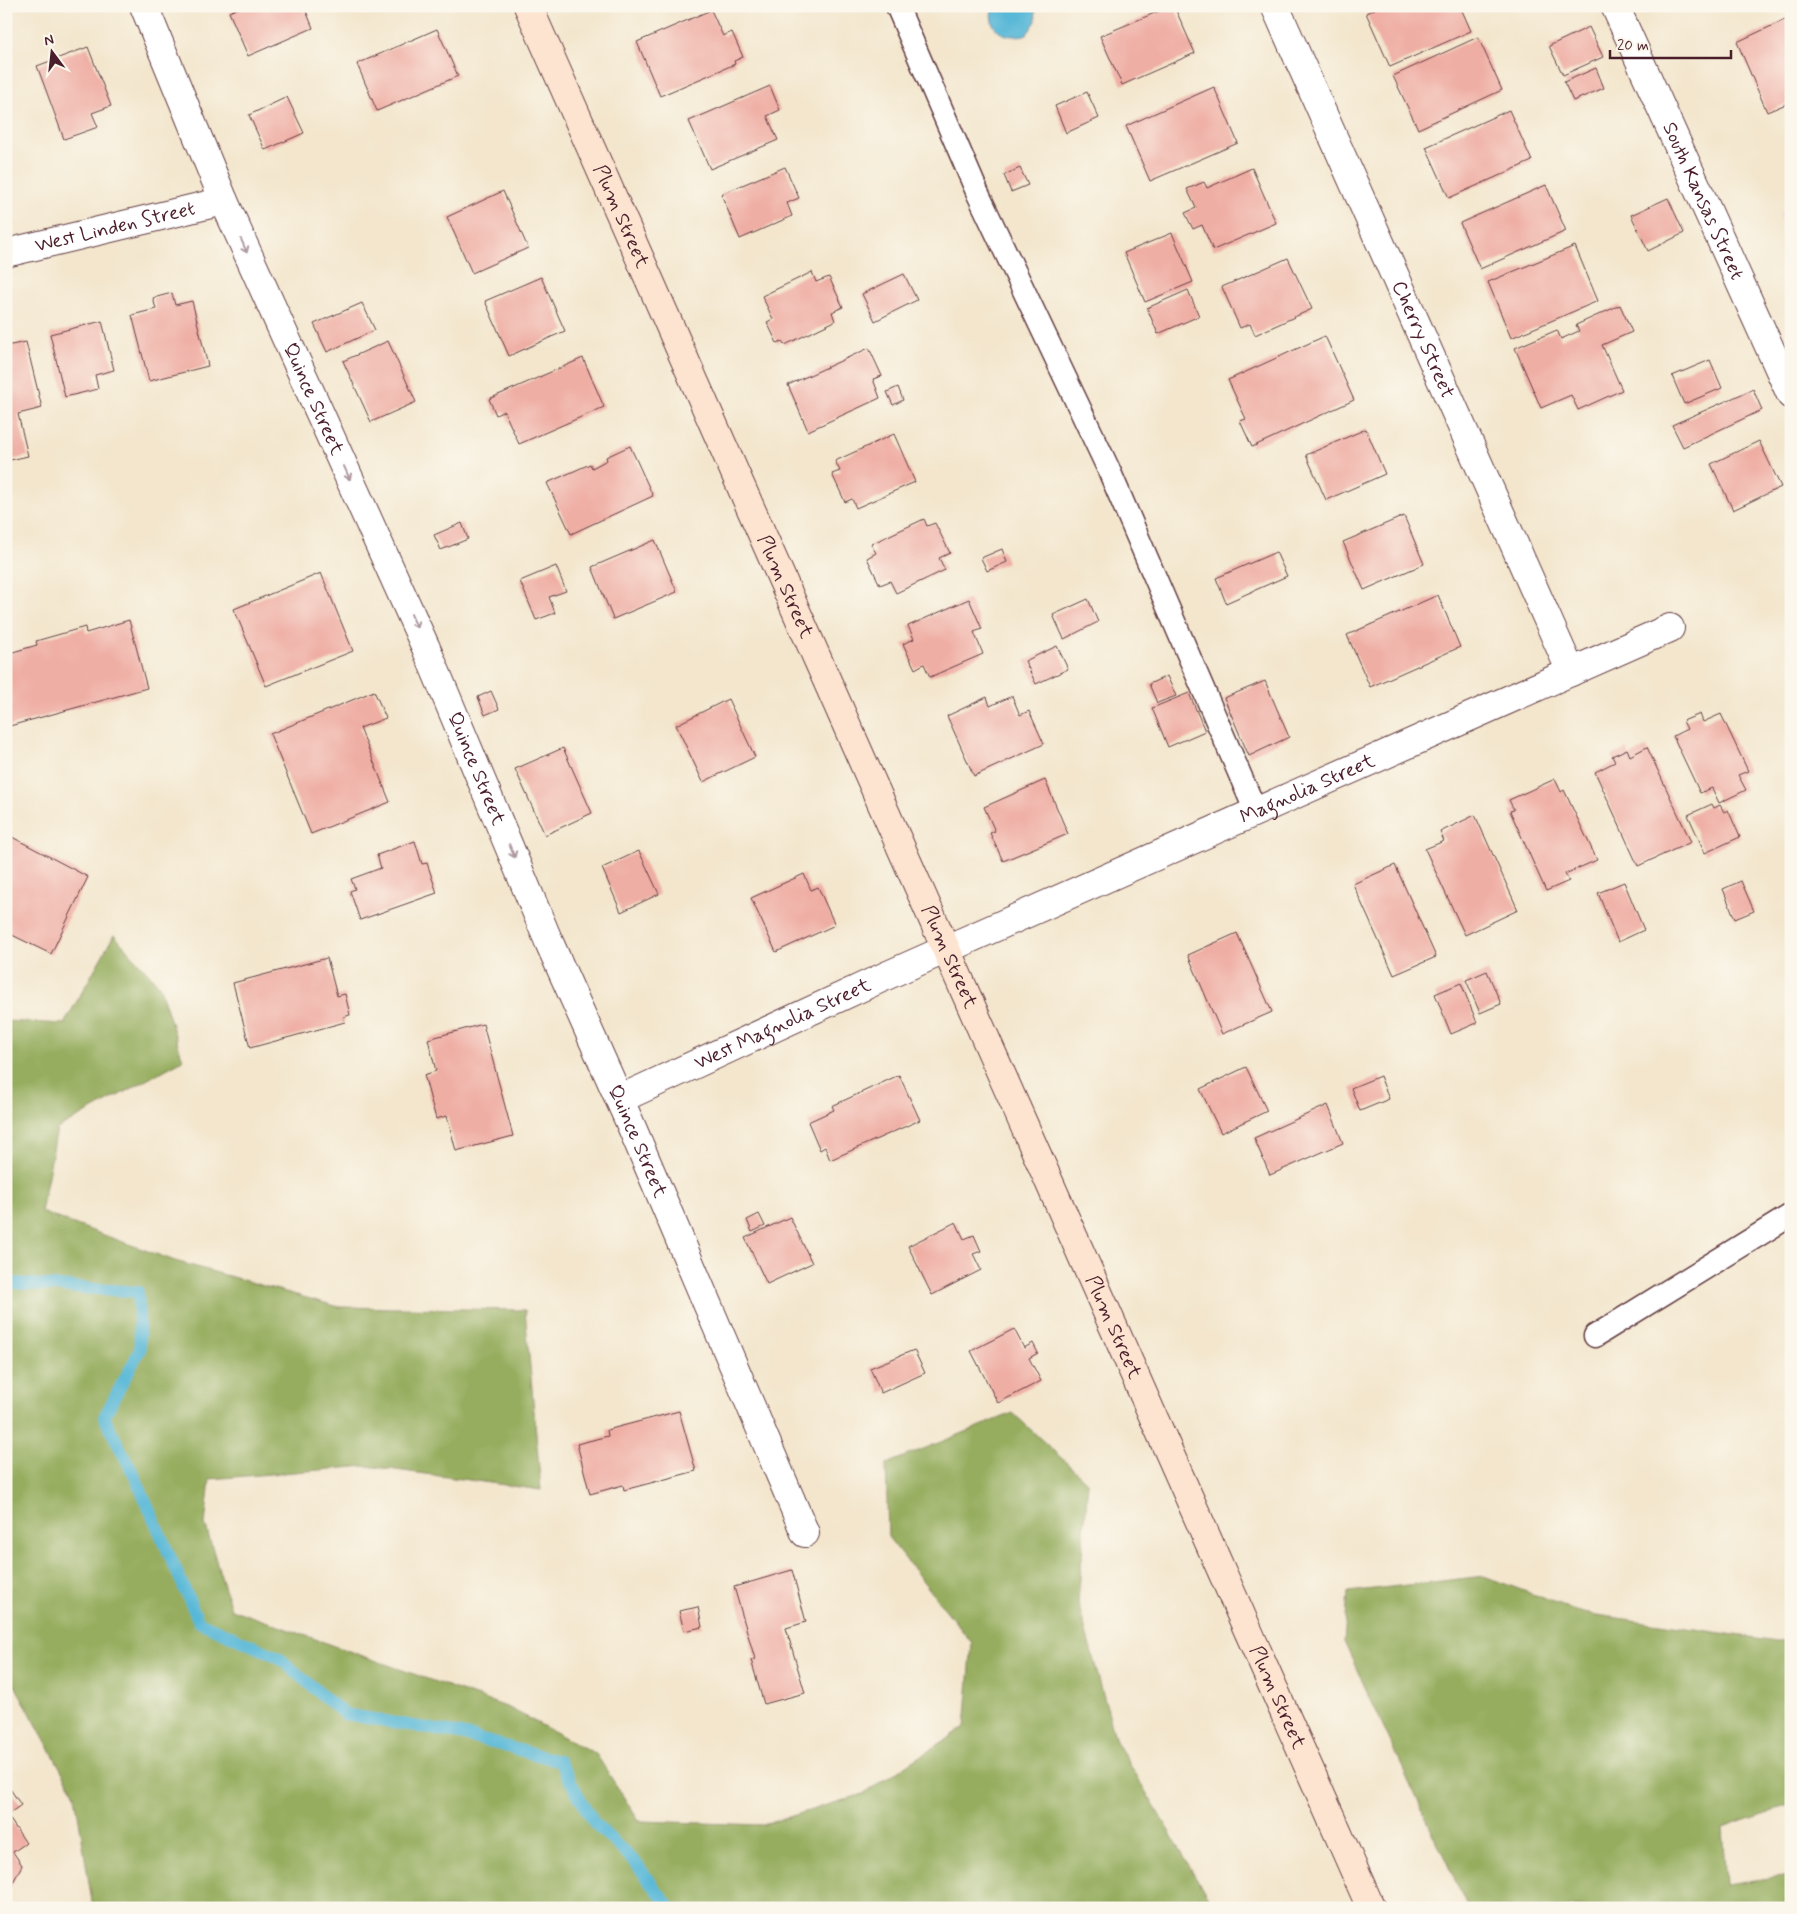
<svg xmlns="http://www.w3.org/2000/svg" width="1797" height="1914" font-family="Mynerve,sans-serif">
  <rect width="100%" height="100%" fill="#fbf7ec"/>
  <filter id="ink" filterUnits="userSpaceOnUse"><feTurbulence type="fractalNoise" baseFrequency=".02" numOctaves="2"/><feDisplacementMap in="SourceGraphic" scale="10" xChannelSelector="R" yChannelSelector="G"/><feConvolveMatrix kernelMatrix="1 2 1 2 8 2 1 2 1" color-interpolation-filters="sRGB"/></filter>
  <filter id="wash" filterUnits="userSpaceOnUse"><feTurbulence type="fractalNoise" baseFrequency=".0096" numOctaves="4" result="noise"/><feDisplacementMap in="SourceGraphic" scale="20" xChannelSelector="R" yChannelSelector="G"/><feGaussianBlur stdDeviation="1.12" result="paint"/><feColorMatrix in="noise" values="0 0 0 0 0 0 0 0 0 0 0 0 0 0 0 0 0 1.4 0 .05"/><feComposite in="paint" operator="in"/></filter>
  <g filter="url(#wash)">
    <rect width="100%" height="100%" fill="#f3e6cd"/>
    <polygon fill="#f6cfd8" points="1791,208 1791,275 1780,213"/>
    <g fill="#96ad5f" stroke="#706645">
      <polygon points="114,935 159,985 183,1060 57,1129 41,1212 175,1261 339,1307 525,1310 541,1490 367,1466 210,1479 205,1524 231,1609 509,1708 596,1754 639,1821 763,1825 863,1794 965,1727 972,1643 888,1537 886,1464 1013,1413 1088,1483 1078,1603 1116,1741 1214,1908 93,1908 75,1795 6,1669 6,1021 64,1024"/>
      <polygon points="1484,1576 1583,1613 1791,1643 1791,1805 1722,1828 1726,1884 1791,1875 1791,1908 1468,1908 1344,1642 1348,1592"/>
    </g>
    <path fill="#59b8d7" stroke="#526c81" d="M993,6H1035L1036,21L1027,34C1007,41 985,30 993,6Z"/>
    <g fill="none" stroke-linecap="round" stroke-linejoin="round">
      <polyline stroke="#59b8d7" stroke-width="12" points="6,1279 13,1283 138,1292 140,1350 104,1417 136,1479 199,1622 278,1657 344,1714 460,1734 559,1761 594,1823 635,1862 670,1908"/>
    </g>
    <g id="blocks">
      <g fill="#efaea4">
        <polygon points="243,6 304,6 313,28 248,56 229,12"/>
        <polygon points="1171,6 1174,6 1195,53 1122,85 1100,36"/>
        <polygon points="1381,6 1460,6 1471,31 1390,67 1366,13"/>
        <polygon points="711,10 723,36 732,32 743,57 734,61 735,64 660,96 637,42"/>
        <polygon points="1791,17 1791,102 1767,112 1737,42"/>
        <polygon points="1589,27 1603,57 1563,75 1549,46"/>
        <polygon points="437,29 458,76 377,111 357,64"/>
        <polygon points="1478,37 1502,90 1418,129 1393,76"/>
        <polygon points="88,47 111,106 92,113 98,127 64,139 37,66"/>
        <polygon points="1596,68 1604,88 1573,101 1564,82"/>
        <polygon points="770,86 780,110 767,116 778,140 710,169 689,121"/>
        <polygon points="1214,87 1238,143 1150,181 1126,126"/>
        <polygon points="1087,92 1099,118 1066,133 1055,106"/>
        <polygon points="287,97 304,133 265,150 249,115"/>
        <polygon points="1509,110 1532,161 1449,198 1426,147"/>
        <polygon points="785,167 799,198 787,203 792,216 740,239 721,194"/>
        <polygon points="1020,168 1028,185 1011,192 1004,175"/>
        <polygon points="1252,168 1276,223 1213,250 1202,225 1193,229 1185,213 1196,208 1187,189 1204,182 1207,188"/>
        <polygon points="1546,185 1566,231 1480,269 1460,223"/>
        <polygon points="503,191 528,248 472,273 447,217"/>
        <polygon points="1668,198 1684,233 1648,251 1631,215"/>
        <polygon points="1172,233 1193,282 1145,302 1124,253"/>
        <polygon points="1575,246 1598,301 1511,338 1488,282"/>
        <polygon points="1288,258 1312,309 1255,335 1250,324 1240,328 1222,287"/>
        <polygon points="812,272 816,282 829,277 843,307 832,312 835,321 785,345 782,341 777,343 767,322 773,319 762,296"/>
        <polygon points="904,274 917,300 875,321 862,294"/>
        <polygon points="541,277 565,331 509,356 485,301"/>
        <polygon points="1188,290 1199,316 1158,334 1147,308"/>
        <polygon points="172,293 175,305 192,301 208,366 149,381 132,315 156,309 153,298"/>
        <polygon points="362,303 375,330 327,352 314,324"/>
        <polygon points="1620,305 1632,332 1602,345 1622,390 1578,410 1571,395 1541,408 1515,348 1557,330 1561,339 1579,331 1576,325"/>
        <polygon points="102,321 114,370 95,375 98,389 65,397 50,334"/>
        <polygon points="1325,336 1354,400 1252,447 1240,421 1246,419 1228,380"/>
        <polygon points="388,341 416,402 371,422 343,361"/>
        <polygon points="26,342 42,408 18,414 28,456 6,461 6,346"/>
        <polygon points="869,348 882,376 873,379 880,398 808,431 788,385"/>
        <polygon points="583,358 604,407 519,444 504,411 496,415 489,399"/>
        <polygon points="1710,360 1722,388 1684,404 1672,376"/>
        <polygon points="898,387 903,400 893,405 887,392"/>
        <polygon points="1753,389 1762,410 1683,447 1672,425"/>
        <polygon points="1366,429 1385,474 1326,500 1306,455"/>
        <polygon points="894,434 915,482 856,508 852,499 845,502 832,474 840,471 835,461"/>
        <polygon points="1759,441 1781,487 1733,510 1711,464"/>
        <polygon points="630,446 653,496 571,534 547,483 590,464 592,468 607,460 606,457"/>
        <polygon points="1404,516 1424,564 1364,590 1343,542"/>
        <polygon points="924,519 927,526 935,523 950,553 939,558 945,570 896,593 890,581 880,585 867,558 876,553 871,544"/>
        <polygon points="462,523 468,539 441,550 434,535"/>
        <polygon points="655,540 677,592 613,619 592,567"/>
        <polygon points="1002,549 1007,562 987,571 981,558"/>
        <polygon points="1276,552 1287,576 1226,603 1216,578"/>
        <polygon points="556,566 566,591 549,597 555,613 536,620 520,581"/>
        <polygon points="321,573 353,651 266,686 234,609"/>
        <polygon points="1438,595 1460,647 1370,687 1347,635"/>
        <polygon points="969,599 982,629 974,632 983,654 930,677 924,664 915,669 903,644 914,639 908,626"/>
        <polygon points="1088,599 1098,622 1064,639 1053,615"/>
        <polygon points="129,620 147,688 6,727 6,654 37,645 36,641 85,627 86,633"/>
        <polygon points="1057,646 1068,669 1036,684 1025,661"/>
        <polygon points="1167,676 1176,696 1157,703 1149,684"/>
        <polygon points="1265,681 1289,737 1249,756 1224,698"/>
        <polygon points="374,691 386,718 360,728 390,802 311,834 270,734"/>
        <polygon points="491,691 499,709 485,715 478,697"/>
        <polygon points="1189,693 1205,731 1168,747 1152,708"/>
        <polygon points="1012,696 1020,715 1029,711 1044,744 974,776 947,716 987,697 990,706"/>
        <polygon points="728,699 755,757 703,782 676,725"/>
        <polygon points="1700,714 1703,722 1721,714 1748,771 1738,775 1746,790 1719,803 1712,788 1700,793 1673,736 1687,729 1683,721"/>
        <polygon points="1647,747 1691,842 1638,866 1595,772 1615,762 1612,756 1627,749 1630,756"/>
        <polygon points="563,748 592,813 545,835 515,769"/>
        <polygon points="1555,779 1561,792 1564,790 1597,860 1565,874 1569,881 1546,891 1510,811 1514,810 1509,800"/>
        <polygon points="1045,780 1068,834 1003,861 990,833 995,831 984,807"/>
        <polygon points="1712,804 1714,808 1720,805 1724,812 1728,810 1740,837 1705,853 1688,815"/>
        <polygon points="1475,815 1518,910 1465,935 1425,849 1444,841 1440,832"/>
        <polygon points="12,837 88,877 51,954 6,932 6,849"/>
        <polygon points="415,841 422,864 427,863 437,893 360,920 350,891 355,889 351,879 381,868 377,855"/>
        <polygon points="639,851 659,894 621,912 602,868"/>
        <polygon points="1395,865 1436,957 1394,975 1353,884"/>
        <polygon points="804,874 811,890 818,887 835,925 776,952 751,898"/>
        <polygon points="1741,881 1754,911 1735,919 1723,889"/>
        <polygon points="1624,882 1644,930 1618,942 1598,893"/>
        <polygon points="1237,933 1272,1012 1222,1034 1188,955"/>
        <polygon points="327,958 337,996 345,994 350,1015 343,1017 345,1022 250,1048 233,983"/>
        <polygon points="1487,971 1501,1004 1480,1013 1466,980"/>
        <polygon points="1461,983 1477,1023 1451,1034 1435,994"/>
        <polygon points="483,1024 513,1136 456,1151 447,1116 436,1119 424,1075 436,1071 428,1039"/>
        <polygon points="1246,1067 1267,1111 1221,1133 1200,1089"/>
        <polygon points="899,1075 920,1120 830,1160 825,1147 820,1150 808,1122 834,1110 832,1106"/>
        <polygon points="1380,1076 1389,1099 1360,1111 1351,1088"/>
        <polygon points="1328,1105 1343,1143 1270,1175 1254,1138"/>
        <polygon points="759,1214 765,1226 752,1232 747,1220"/>
        <polygon points="790,1217 812,1263 767,1284 745,1238"/>
        <polygon points="956,1222 964,1239 974,1235 981,1251 973,1254 981,1270 932,1295 908,1246"/>
        <polygon points="1014,1329 1024,1348 1033,1343 1038,1353 1029,1358 1041,1381 998,1403 971,1351"/>
        <polygon points="914,1350 925,1373 881,1393 870,1368"/>
        <polygon points="679,1411 696,1471 624,1490 623,1485 590,1494 577,1444 608,1436 607,1430"/>
        <polygon points="792,1570 806,1622 786,1628 805,1693 764,1704 751,1660 755,1659 734,1587"/>
        <polygon points="698,1607 702,1627 684,1631 679,1611"/>
        <polygon points="6,1783 21,1805 7,1815 26,1843 13,1852 22,1865 6,1896"/>
      </g>
    </g>
  </g>
  <g filter="url(#ink)">
    <use href="#blocks" fill-opacity="0" stroke="#633d43" stroke-width="1"/>
    <g fill="none" stroke-linecap="round" stroke-linejoin="round">
      <g stroke="#633d43" stroke-width="25">
        <g id="service">
          <polyline points="897,6 978,194 1108,468 1256,812"/>
          <polyline points="1595,1336 1791,1215"/>
        </g>
      </g>
      <g stroke="#633d43" stroke-width="30">
        <g id="minor">
          <path id="s1" d="M144,6L224,201L426,648L549,942L630,1123L805,1533"/>
          <path id="s2" d="M1275,6L1571,672"/>
          <path id="s3" d="M1615,6L1791,395"/>
          <path id="s4" d="M6,253L224,201"/>
          <path id="s5" d="M620,1099L888,975L1670,628"/>
        </g>
      </g>
      <g stroke="#633d43" stroke-width="30">
        <g id="secondary">
          <path id="s6" d="M528,6L1371,1908"/>
        </g>
      </g>
      <use href="#service" stroke="#fff" stroke-width="22"/>
      <use href="#minor" stroke="#fff" stroke-width="28"/>
      <use href="#secondary" stroke="#fde4d1" stroke-width="28"/>
    </g>
    <defs><path id="oneway-shaft" d="M-6 0H5M1.5-3L5.5 0L1.5 3" fill="none" stroke-width="1.6" stroke-linecap="round" stroke-linejoin="round" transform="scale(1.25)"/></defs>
    <g stroke="#ae9aa0">
      <use href="#oneway-shaft" transform="translate(244 246) rotate(66)"/>
      <use href="#oneway-shaft" transform="translate(347 473) rotate(66)"/>
      <use href="#oneway-shaft" transform="translate(414 621) rotate(66)"/>
      <use href="#oneway-shaft" transform="translate(512 851) rotate(67)"/>
    </g>
  </g>
  <g text-anchor="middle" dominant-baseline="central" stroke-width="4" stroke-linejoin="round" paint-order="stroke">
    <g font-size="20" fill="#4a1f2b" stroke="#fbf7ec">
      <text stroke="none"><textPath href="#s3" startOffset="214">South Kansas Street</textPath></text>
      <text stroke="none"><textPath href="#s6" startOffset="230">Plum Street</textPath></text>
      <text stroke="none"><textPath href="#s4" startOffset="112">West Linden Street</textPath></text>
      <text stroke="none"><textPath href="#s2" startOffset="365">Cherry Street</textPath></text>
      <text stroke="none"><textPath href="#s1" startOffset="428">Quince Street</textPath></text>
      <text stroke="none"><textPath href="#s6" startOffset="635">Plum Street</textPath></text>
      <text stroke="none"><textPath href="#s1" startOffset="832">Quince Street</textPath></text>
      <text stroke="none"><textPath href="#s5" startOffset="754">Magnolia Street</textPath></text>
      <text stroke="none"><textPath href="#s6" startOffset="1040">Plum Street</textPath></text>
      <text stroke="none"><textPath href="#s5" startOffset="179">West Magnolia Street</textPath></text>
      <text stroke="none"><textPath href="#s1" startOffset="1238">Quince Street</textPath></text>
      <text stroke="none"><textPath href="#s6" startOffset="1445">Plum Street</textPath></text>
      <text stroke="none"><textPath href="#s6" startOffset="1850">Plum Street</textPath></text>
    </g>
  </g>
  <rect width="1797" height="1914" fill="none" stroke="#fbf7ec" stroke-width="25"/>
  <g transform="translate(52 52) rotate(345)" stroke="#fbf7ec" stroke-width="4" paint-order="stroke">
  <path d="M0-4L9 19L0 12L-9 19Z" fill="#4a1f2b"/>
  <text y="-8" font-size="14" font-weight="bold" text-anchor="middle" fill="#4a1f2b">N</text>
  </g>
  <path d="M1610 50v8h121v-8" fill="none" stroke="#4a1f2b" stroke-width="2.5"/>
  <text x="1617" y="50" font-size="15" fill="#4a1f2b" stroke="#fbf7ec" stroke-width="4" paint-order="stroke">20 m</text>
</svg>
